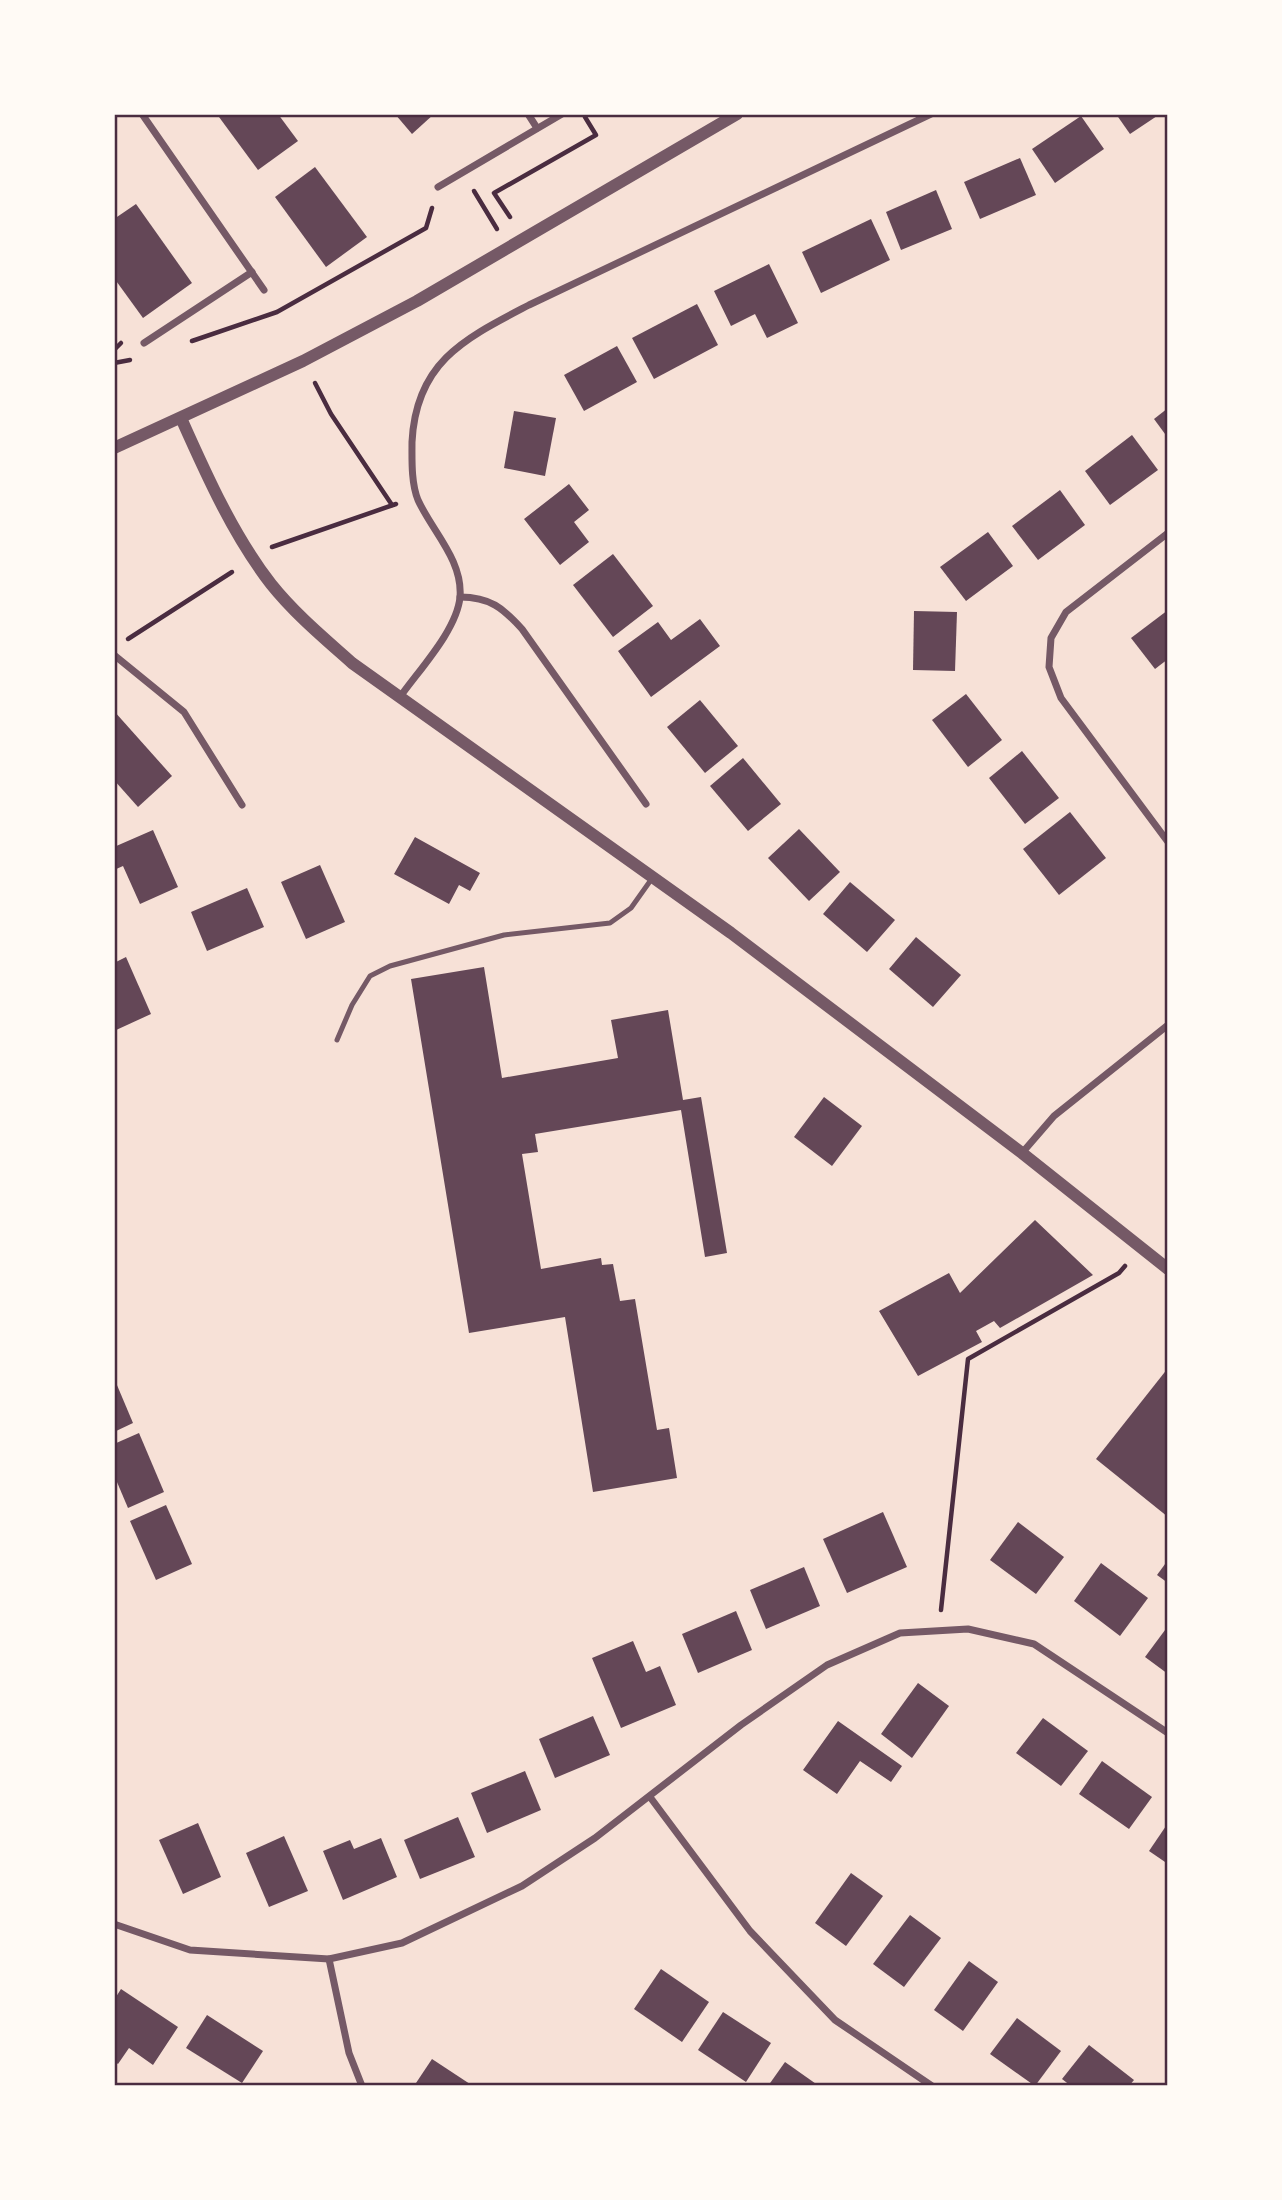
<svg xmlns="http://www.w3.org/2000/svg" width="1282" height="2200" font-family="'DejaVu Sans',sans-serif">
  <rect width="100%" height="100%" fill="#f7e1d7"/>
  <g fill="#644757">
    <polygon points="224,114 278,114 298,141 258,170 219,117"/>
    <polygon points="395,114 434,114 412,134"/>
    <polygon points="1116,114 1160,114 1130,134"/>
    <polygon points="1081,116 1104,149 1055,183 1032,149"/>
    <polygon points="1020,158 1036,195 980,219 964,182"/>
    <polygon points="315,167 367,237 326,267 275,197"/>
    <polygon points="936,190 952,229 901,250 886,212"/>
    <polygon points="136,204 192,283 143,318 114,278 114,219"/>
    <polygon points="871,219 890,260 821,293 802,252"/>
    <polygon points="769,264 798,323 767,338 755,314 731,326 714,291"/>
    <polygon points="697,304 718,345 654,379 632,338"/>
    <polygon points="617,346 637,382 584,411 564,375"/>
    <polygon points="1168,408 1168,438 1154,419"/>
    <polygon points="514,411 556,418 545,476 504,468"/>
    <polygon points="1132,435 1158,470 1110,505 1085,471"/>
    <polygon points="569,484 589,510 574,522 589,542 560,565 524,519"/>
    <polygon points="1060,490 1085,525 1038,560 1012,526"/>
    <polygon points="988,532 1013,566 966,601 940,567"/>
    <polygon points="613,554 653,606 613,637 573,585"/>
    <polygon points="1168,610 1168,659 1155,669 1131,638"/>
    <polygon points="914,611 957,612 955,671 913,670"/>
    <polygon points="700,619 720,646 651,697 618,651 658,622 671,640"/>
    <polygon points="966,694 1002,740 968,767 932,720"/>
    <polygon points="700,700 738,746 705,773 667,727"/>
    <polygon points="114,711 172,776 138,807 114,780"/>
    <polygon points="1022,751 1059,798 1025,824 989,778"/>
    <polygon points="743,758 781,804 748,831 710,786"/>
    <polygon points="1070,812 1106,858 1059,895 1023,849"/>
    <polygon points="799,829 840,872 809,901 768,858"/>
    <polygon points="153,830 178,887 140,904 123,866 114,870 114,847"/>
    <polygon points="415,837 480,873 470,891 459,885 449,904 394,874"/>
    <polygon points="320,865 345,922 306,939 281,882"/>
    <polygon points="850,882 895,920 867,952 823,914"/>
    <polygon points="247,888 264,927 207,951 191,912"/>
    <polygon points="916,937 961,975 933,1007 889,969"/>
    <polygon points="126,957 151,1014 114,1031 114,963"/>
    <polygon points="484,967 502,1078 618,1058 611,1020 668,1010 683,1100 701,1097 727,1253 705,1257 681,1110 535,1134 538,1152 522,1154 541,1269 601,1258 602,1265 613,1264 620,1301 635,1299 657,1430 669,1428 677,1478 593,1492 565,1317 469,1333 411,979"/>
    <polygon points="824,1097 862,1126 832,1166 794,1137"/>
    <polygon points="1035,1220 1093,1275 1000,1328 994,1321 976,1331 982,1342 918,1376 879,1311 949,1273 960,1293"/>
    <polygon points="1168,1368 1168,1517 1096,1459"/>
    <polygon points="114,1378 133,1423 114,1432"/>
    <polygon points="139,1433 164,1492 128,1508 114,1475 114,1444"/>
    <polygon points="166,1505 192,1564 156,1580 130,1521"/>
    <polygon points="883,1512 907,1567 847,1593 823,1539"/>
    <polygon points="1018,1522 1064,1557 1036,1594 990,1560"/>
    <polygon points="1168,1560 1168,1583 1157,1575"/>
    <polygon points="1101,1563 1148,1598 1120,1636 1074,1601"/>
    <polygon points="804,1567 820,1606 766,1629 750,1590"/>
    <polygon points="736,1611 752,1650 698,1673 682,1634"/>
    <polygon points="1168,1626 1168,1674 1145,1657"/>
    <polygon points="633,1641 646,1672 660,1666 676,1705 621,1728 592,1658"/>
    <polygon points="918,1683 949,1706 912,1758 881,1734"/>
    <polygon points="593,1716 610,1755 555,1778 539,1739"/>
    <polygon points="1043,1718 1088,1751 1061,1786 1016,1753"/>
    <polygon points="838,1721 902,1766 891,1782 860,1761 837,1794 803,1770"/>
    <polygon points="1102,1761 1152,1797 1129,1829 1079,1794"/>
    <polygon points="525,1771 541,1810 487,1833 471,1793"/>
    <polygon points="458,1817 475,1857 420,1879 404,1840"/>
    <polygon points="198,1823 221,1877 183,1894 159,1840"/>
    <polygon points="1168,1823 1168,1864 1149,1851"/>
    <polygon points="284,1836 308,1891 269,1907 246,1853"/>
    <polygon points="381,1838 397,1877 343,1900 323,1851 350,1840 354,1849"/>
    <polygon points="851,1873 883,1896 846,1946 815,1923"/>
    <polygon points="910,1915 941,1938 904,1987 873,1964"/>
    <polygon points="969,1961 998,1982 963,2031 934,2010"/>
    <polygon points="661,1969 709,2002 682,2042 634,2009"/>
    <polygon points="121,1989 178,2027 153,2065 129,2048 118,2064 114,2061 114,2000"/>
    <polygon points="723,2012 771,2043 746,2082 698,2050"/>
    <polygon points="207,2015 263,2051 242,2083 186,2048"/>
    <polygon points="1017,2018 1061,2051 1035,2086 990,2054"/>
    <polygon points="1089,2045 1134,2080 1129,2086 1071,2086 1062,2079"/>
    <polygon points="432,2059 473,2086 414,2086"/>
    <polygon points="785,2062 819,2086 768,2086"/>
  </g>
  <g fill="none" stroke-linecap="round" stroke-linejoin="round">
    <g stroke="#4a2c40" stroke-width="4.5">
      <polyline points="474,191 497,229"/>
      <polyline points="510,217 494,193 596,135 585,117"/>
      <polyline points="192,341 277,312 426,228 432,208"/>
      <polyline points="114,350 121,343"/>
      <polyline points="114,363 130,360"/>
      <polyline points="315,383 331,414 392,505"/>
      <polyline points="272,547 396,504"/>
      <polyline points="128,639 232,572"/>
      <polyline points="941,1610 968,1359 1119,1273 1125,1266"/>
    </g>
    <polyline stroke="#755966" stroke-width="5" points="337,1040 352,1005 370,976 390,966 504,935 610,923 631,908 653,877"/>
    <g stroke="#755966" stroke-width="7">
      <polyline points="142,114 264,290"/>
      <polyline points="528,114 537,128"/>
      <polyline points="438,187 562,114"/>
      <polyline points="144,343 252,272"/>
      <polyline points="1168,533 1066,612 1051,638 1049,667 1061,698 1168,842"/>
      <path d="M460,597C490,597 503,608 522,629L646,804"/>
      <polyline points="114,655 184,712 242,805"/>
      <path d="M400,697C419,670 457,630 460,597C463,560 432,531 418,500C411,483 412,459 412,442C416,361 466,338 529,305L931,114"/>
      <polyline points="1022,1153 1054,1116 1168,1025"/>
      <polyline points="650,1797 750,1931 835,2020 932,2086"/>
      <polyline points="114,1924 190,1950 329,1959 402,1943 522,1886 595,1838 741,1725 827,1665 900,1633 968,1629 1034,1644 1168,1733"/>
      <polyline points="329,1959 349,2053 362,2086"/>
    </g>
    <g stroke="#755966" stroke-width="12">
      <path d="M181,418C206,474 233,535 271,584C295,614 324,638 352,663L731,933L1022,1153L1168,1269"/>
      <polyline points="114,448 303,361 417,301 737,114"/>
    </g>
  </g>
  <rect width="1282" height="2200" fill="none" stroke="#fffaf5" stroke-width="231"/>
  <rect x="116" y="116" width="1050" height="1968" fill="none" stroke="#4a2c40" stroke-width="2.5"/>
</svg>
